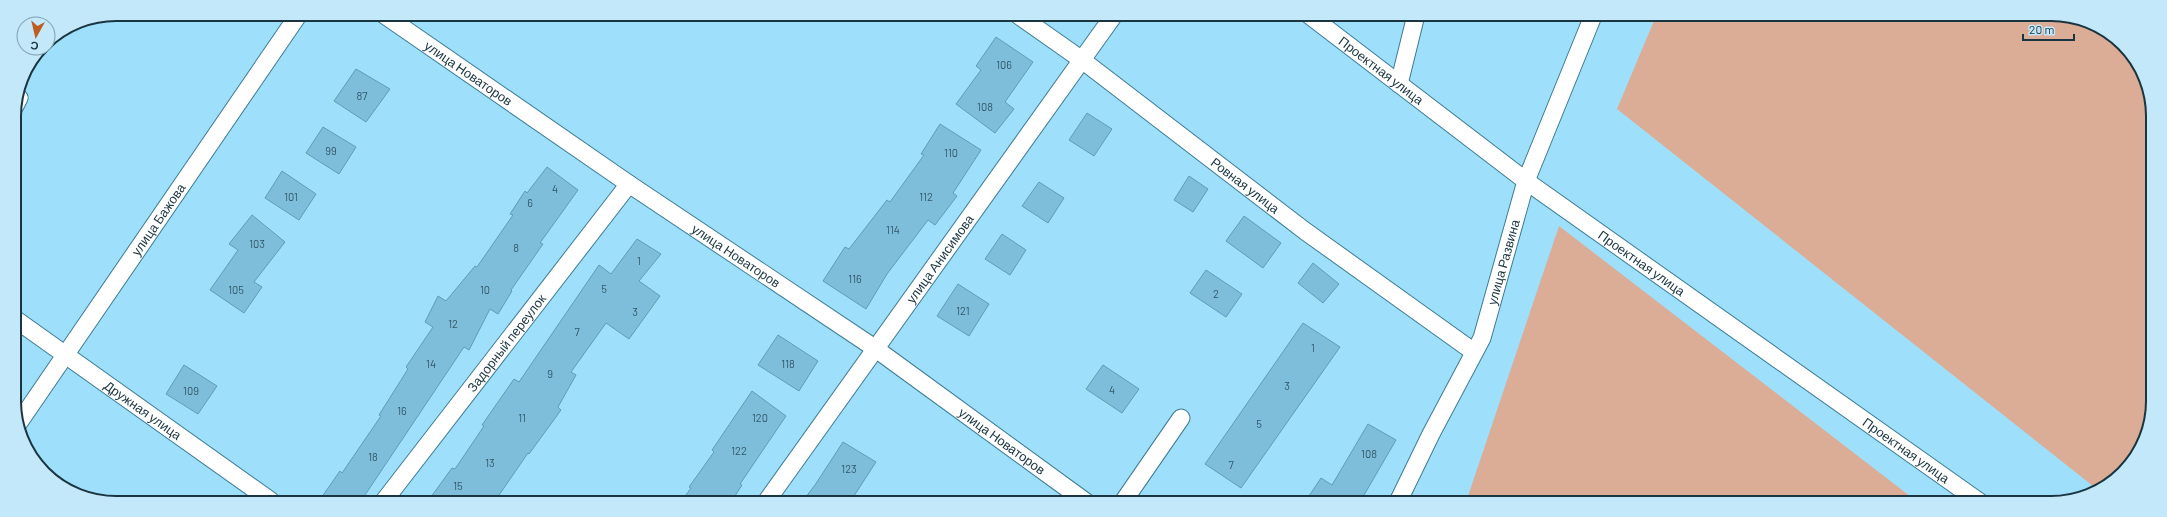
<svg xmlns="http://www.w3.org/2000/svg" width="2167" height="517" font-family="Barlow,sans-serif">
  <rect width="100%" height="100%" fill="#9edffc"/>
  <g fill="#dcad96">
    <path d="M1656,16H2071L2123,44L2151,96V421C2138,455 2130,471 2098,490L1617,109Z"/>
    <polygon points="1559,226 1919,503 1466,502"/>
  </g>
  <g fill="#7ebedb" stroke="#5e9db9">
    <polygon points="996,37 1033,62 1005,102 1014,109 995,133 956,104 981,70 976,66"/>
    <polygon points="356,69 390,89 366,122 334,101"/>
    <polygon points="1087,113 1112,129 1094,156 1069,140"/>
    <polygon points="940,124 981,150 953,193 957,196 935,225 928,220 887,274 866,309 823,281 845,247 849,249 887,200 890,202 924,155 921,154"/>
    <polygon points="323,127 356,147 339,174 306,153"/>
    <polygon points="547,167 578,190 540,243 543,244 511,290 512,291 498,314 490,309 469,350 464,347 361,501 319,501 340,471 342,473 381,416 379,415 408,369 406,367 433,327 425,322 438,296 446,301 475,266 477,267 513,215 510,214 525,191 527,193"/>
    <polygon points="282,171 316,194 299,220 265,198"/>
    <polygon points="1189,176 1208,189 1193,212 1174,200"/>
    <polygon points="1039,182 1064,198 1048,223 1022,206"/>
    <polygon points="252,215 285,242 254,282 262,287 244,313 210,290 238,250 229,244"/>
    <polygon points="1244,216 1281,243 1263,268 1226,241"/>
    <polygon points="1002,234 1026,250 1010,275 985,259"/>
    <polygon points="637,239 661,254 639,281 660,296 629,339 606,323 571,372 576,375 558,407 561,410 529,454 528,453 495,501 428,501 452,468 455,469 484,426 482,425 514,379 519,382 599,265 611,274"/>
    <polygon points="1313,263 1339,284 1323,303 1298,283"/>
    <polygon points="1206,270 1242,294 1226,317 1190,293"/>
    <polygon points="958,284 989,304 969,336 937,316"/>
    <polygon points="1303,323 1340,347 1241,488 1205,464"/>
    <polygon points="778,335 818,361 799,391 758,365"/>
    <polygon points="184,365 217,386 198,414 166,394"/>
    <polygon points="1103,365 1139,389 1122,413 1086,389"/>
    <polygon points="752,391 786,416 740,484 742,485 731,502 681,502 691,488 689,487 714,452 712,450"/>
    <polygon points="1368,424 1396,440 1360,502 1305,502 1321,478 1332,485"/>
    <polygon points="843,442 876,462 850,502 802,502 815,485"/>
  </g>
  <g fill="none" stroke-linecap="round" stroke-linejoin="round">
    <g stroke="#3c7b96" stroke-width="19">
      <g id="minor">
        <path id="s1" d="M383,14L629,184L876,349L1086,502"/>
        <path id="s2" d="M1018,15L1082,60L1305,231L1474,352"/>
        <path id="s3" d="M1309,15L1526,181L1981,503"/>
        <polyline points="1399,84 1416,15"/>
        <polyline points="15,106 19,98 17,96"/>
        <path id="s4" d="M15,319L271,501"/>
        <path id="s5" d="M18,424L299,14"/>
        <path id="s6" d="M384,501L629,184"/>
        <path id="s7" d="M766,502L1114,15"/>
        <polyline points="1123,502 1181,418"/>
        <path id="s8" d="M1398,502L1431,434L1482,338L1526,181L1593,16"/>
      </g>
    </g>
    <use href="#minor" stroke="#fff" stroke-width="17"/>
  </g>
  <g text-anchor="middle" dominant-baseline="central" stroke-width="3" stroke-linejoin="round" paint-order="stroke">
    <g font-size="11" fill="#335767">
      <text x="1004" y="64">106</text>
      <text x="362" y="95">87</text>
      <text x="985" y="106">108</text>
      <text x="331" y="150">99</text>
      <text x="951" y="152">110</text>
      <text x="555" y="188">4</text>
      <text x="291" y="196">101</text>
      <text x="926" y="196">112</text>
      <text x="530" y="202">6</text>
      <text x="893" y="229">114</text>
      <text x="257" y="243">103</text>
      <text x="516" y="247">8</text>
      <text x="639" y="260">1</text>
      <text x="855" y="278">116</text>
      <text x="604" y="288">5</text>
      <text x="236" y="289">105</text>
      <text x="485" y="289">10</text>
      <text x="1216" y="293">2</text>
      <text x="963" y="310">121</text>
      <text x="635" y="311">3</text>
      <text x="453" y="323">12</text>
      <text x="577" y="331">7</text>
      <text x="1313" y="347">1</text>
      <text x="431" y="363">14</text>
      <text x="788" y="363">118</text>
      <text x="550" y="373">9</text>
      <text x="1287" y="385">3</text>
      <text x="1112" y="389">4</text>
      <text x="191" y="390">109</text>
      <text x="402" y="410">16</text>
      <text x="522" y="417">11</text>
      <text x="760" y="417">120</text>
      <text x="1259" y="423">5</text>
      <text x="739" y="450">122</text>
      <text x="1369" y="453">108</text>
      <text x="373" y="456">18</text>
      <text x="490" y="462">13</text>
      <text x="1231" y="464">7</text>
      <text x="849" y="468">123</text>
      <text x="458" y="485">15</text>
    </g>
    <g font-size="13" fill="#1a3540" stroke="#c2e8fa">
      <text stroke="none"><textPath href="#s3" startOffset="91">Проектная улица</textPath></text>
      <text stroke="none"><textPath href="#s1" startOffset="104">улица Новаторов</textPath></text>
      <text stroke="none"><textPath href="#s2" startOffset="284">Ровная улица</textPath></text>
      <text stroke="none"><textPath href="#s5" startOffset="248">улица Бажова</textPath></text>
      <text stroke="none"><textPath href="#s1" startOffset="428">улица Новаторов</textPath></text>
      <text stroke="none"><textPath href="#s7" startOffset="299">улица Анисимова</textPath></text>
      <text stroke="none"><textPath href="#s8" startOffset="263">улица Развина</textPath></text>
      <text stroke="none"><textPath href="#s3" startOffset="415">Проектная улица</textPath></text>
      <text stroke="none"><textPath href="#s6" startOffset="200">Задорный переулок</textPath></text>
      <text stroke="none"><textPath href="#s4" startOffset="157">Дружная улица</textPath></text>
      <text stroke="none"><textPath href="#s1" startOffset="752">улица Новаторов</textPath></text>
      <text stroke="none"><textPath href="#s3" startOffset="739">Проектная улица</textPath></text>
    </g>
  </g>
  <path d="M0 0H2167V517H0ZM116 21H2051A95 95 0 0 1 2146 116V401A95 95 0 0 1 2051 496H116A95 95 0 0 1 21 401V116A95 95 0 0 1 116 21Z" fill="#c2e8fa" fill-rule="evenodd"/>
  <path fill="none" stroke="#1a3540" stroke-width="2" d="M116 21H2051A95 95 0 0 1 2146 116V401A95 95 0 0 1 2051 496H116A95 95 0 0 1 21 401V116A95 95 0 0 1 116 21Z"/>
  <g transform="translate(36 36) rotate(188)"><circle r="19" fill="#c2e8fa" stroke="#7fa0b0"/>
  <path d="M0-3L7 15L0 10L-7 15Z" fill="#bf5d20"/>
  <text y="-6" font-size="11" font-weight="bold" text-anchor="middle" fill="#1a3540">С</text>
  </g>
  <path d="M2023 34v6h51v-6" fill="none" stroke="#1a3540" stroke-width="2"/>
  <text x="2029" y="34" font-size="12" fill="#1a3540" stroke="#c2e8fa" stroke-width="3" paint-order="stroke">20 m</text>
</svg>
